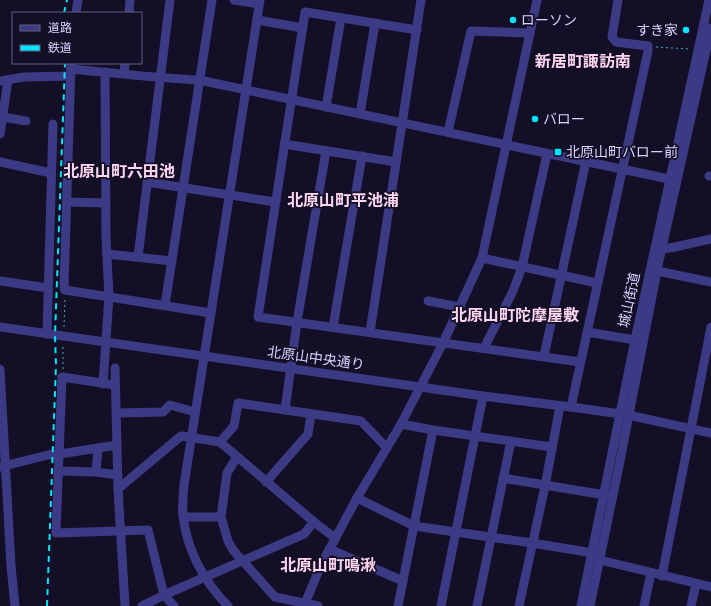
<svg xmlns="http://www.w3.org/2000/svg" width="711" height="606" font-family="Raleway,'Noto Sans JP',sans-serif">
  <rect width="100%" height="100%" fill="#130f26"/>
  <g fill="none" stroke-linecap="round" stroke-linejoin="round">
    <g stroke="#2fb8b0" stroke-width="1" stroke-dasharray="2 3" stroke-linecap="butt">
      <polyline points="656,47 689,49"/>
      <polyline points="64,327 65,299"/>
      <polyline points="63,369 63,344"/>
    </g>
    <g stroke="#3d3a85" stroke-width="9">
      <polyline points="234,0 259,4"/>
      <polyline points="76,13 78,0"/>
      <polyline points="129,13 130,0"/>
      <polyline points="257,20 303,28"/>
      <polyline points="417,30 305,12 258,317 580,362"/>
      <polyline points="71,64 64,287 65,290 211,313"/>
      <path d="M71,69C113,73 156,78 199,80L669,179"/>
      <polyline points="124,73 125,63"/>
      <polyline points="0,81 24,77 71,76"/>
      <polyline points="326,107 341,18"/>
      <polyline points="360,114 375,23"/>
      <polyline points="3,117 26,121"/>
      <polyline points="448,132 471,31 530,33"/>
      <polyline points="0,134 8,80"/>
      <polyline points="284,144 396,162"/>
      <polyline points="0,162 51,173"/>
      <polyline points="709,176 711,176"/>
      <polyline points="147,182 275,202"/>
      <polyline points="67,202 106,203"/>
      <polyline points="662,249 675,247 711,239"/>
      <polyline points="107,254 172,261"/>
      <polyline points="138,257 170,0"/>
      <polyline points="482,258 597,283"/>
      <polyline points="657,271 711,282"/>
      <polyline points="0,281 48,288"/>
      <polyline points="428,301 460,307"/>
      <polyline points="165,305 212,0"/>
      <polyline points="0,327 483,396 571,407 628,415 711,433"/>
      <polyline points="333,327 362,156"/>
      <polyline points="370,332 421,0"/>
      <polyline points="587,332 635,340"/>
      <polyline points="47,334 53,124"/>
      <polyline points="484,348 513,291 522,267 547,154"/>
      <polyline points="544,356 586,161"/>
      <polyline points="115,368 118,489 125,606"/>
      <polyline points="0,369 11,566 15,606"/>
      <polyline points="103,384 109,296 106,237 105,72"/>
      <polyline points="115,385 62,377 56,533 148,530 164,595 174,606"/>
      <polyline points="571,407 648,51 648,46 616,42 612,37 618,0"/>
      <polyline points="285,410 297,322 326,151"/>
      <polyline points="117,413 163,412 170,405 195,412"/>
      <polyline points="401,424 433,430 552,447"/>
      <polyline points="220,442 314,522 335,538"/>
      <polyline points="237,457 227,473 221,517 228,541 233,550 275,597 318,606"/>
      <polyline points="0,467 48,455 60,454 117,445"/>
      <polyline points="60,471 96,472 118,475"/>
      <polyline points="96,472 98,448"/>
      <polyline points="503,478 605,495"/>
      <polyline points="266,482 308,434 311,414"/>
      <polyline points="118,489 181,436 220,442 234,426 238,403 361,421 387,448"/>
      <polyline points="357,498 414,526 532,543 593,553"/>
      <polyline points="183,517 221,517"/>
      <polyline points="329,549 403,581"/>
      <polyline points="600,560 711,587"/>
      <polyline points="662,576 711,327"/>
      <polyline points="142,606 164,595 304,534 314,522"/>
      <path d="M228,606C204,582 187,550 183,516C182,506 183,496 184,485L260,0"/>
      <polyline points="304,606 321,565 357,498 401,424 443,343 482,258 537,0"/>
      <polyline points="398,606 433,430"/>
      <polyline points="441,606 483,396"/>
      <polyline points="477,606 511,441"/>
      <polyline points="519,606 545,486 560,406"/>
      <polyline points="581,606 635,340 709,0"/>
      <polyline points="590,606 619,466 659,261 711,28"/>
      <polyline points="644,606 651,573"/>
      <polyline points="691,606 696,584"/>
    </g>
    <g stroke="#00e5ff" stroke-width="2" stroke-dasharray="6 5" stroke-linecap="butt">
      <polyline points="64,13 67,0"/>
      <polyline points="47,606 56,365 55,335 65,63"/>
    </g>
  </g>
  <g fill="#00e5ff" stroke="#130f26" stroke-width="1.5">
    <circle cx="513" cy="20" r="4"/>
    <circle cx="686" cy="30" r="4"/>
    <circle cx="535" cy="119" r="4"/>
    <rect x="554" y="148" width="8" height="8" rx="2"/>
  </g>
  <g text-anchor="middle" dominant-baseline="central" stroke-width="3.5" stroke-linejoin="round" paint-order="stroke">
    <g font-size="14" fill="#d9d4ff" stroke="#130f26" text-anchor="start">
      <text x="521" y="20">ローソン</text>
      <text x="678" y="30" text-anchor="end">すき家</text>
      <text x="543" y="119">バロー</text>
      <text x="566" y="152">北原山町バロー前</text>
    </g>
    <g font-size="14" fill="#d9d4ff" stroke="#130f26">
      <text transform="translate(629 300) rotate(-78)">城山街道</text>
      <text transform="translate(316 358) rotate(8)">北原山中央通り</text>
    </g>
    <g font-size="16" font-weight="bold" fill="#ffd6f0" stroke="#130f26">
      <text x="583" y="61">新居町諏訪南</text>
      <text x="119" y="171">北原山町六田池</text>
      <text x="343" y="200">北原山町平池浦</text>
      <text x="515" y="315">北原山町陀摩屋敷</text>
      <text x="328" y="565">北原山町鳴湫</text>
    </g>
  </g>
  <rect x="12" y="12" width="130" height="52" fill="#130f26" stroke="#625e7d"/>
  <rect x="20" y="25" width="20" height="6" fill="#3d3a85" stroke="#625e7d"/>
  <text x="48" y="32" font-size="12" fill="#d9d4ff">道路</text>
  <rect x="20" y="45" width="20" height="6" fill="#00e5ff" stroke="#625e7d"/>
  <text x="48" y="52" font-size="12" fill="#d9d4ff">鉄道</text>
</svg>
